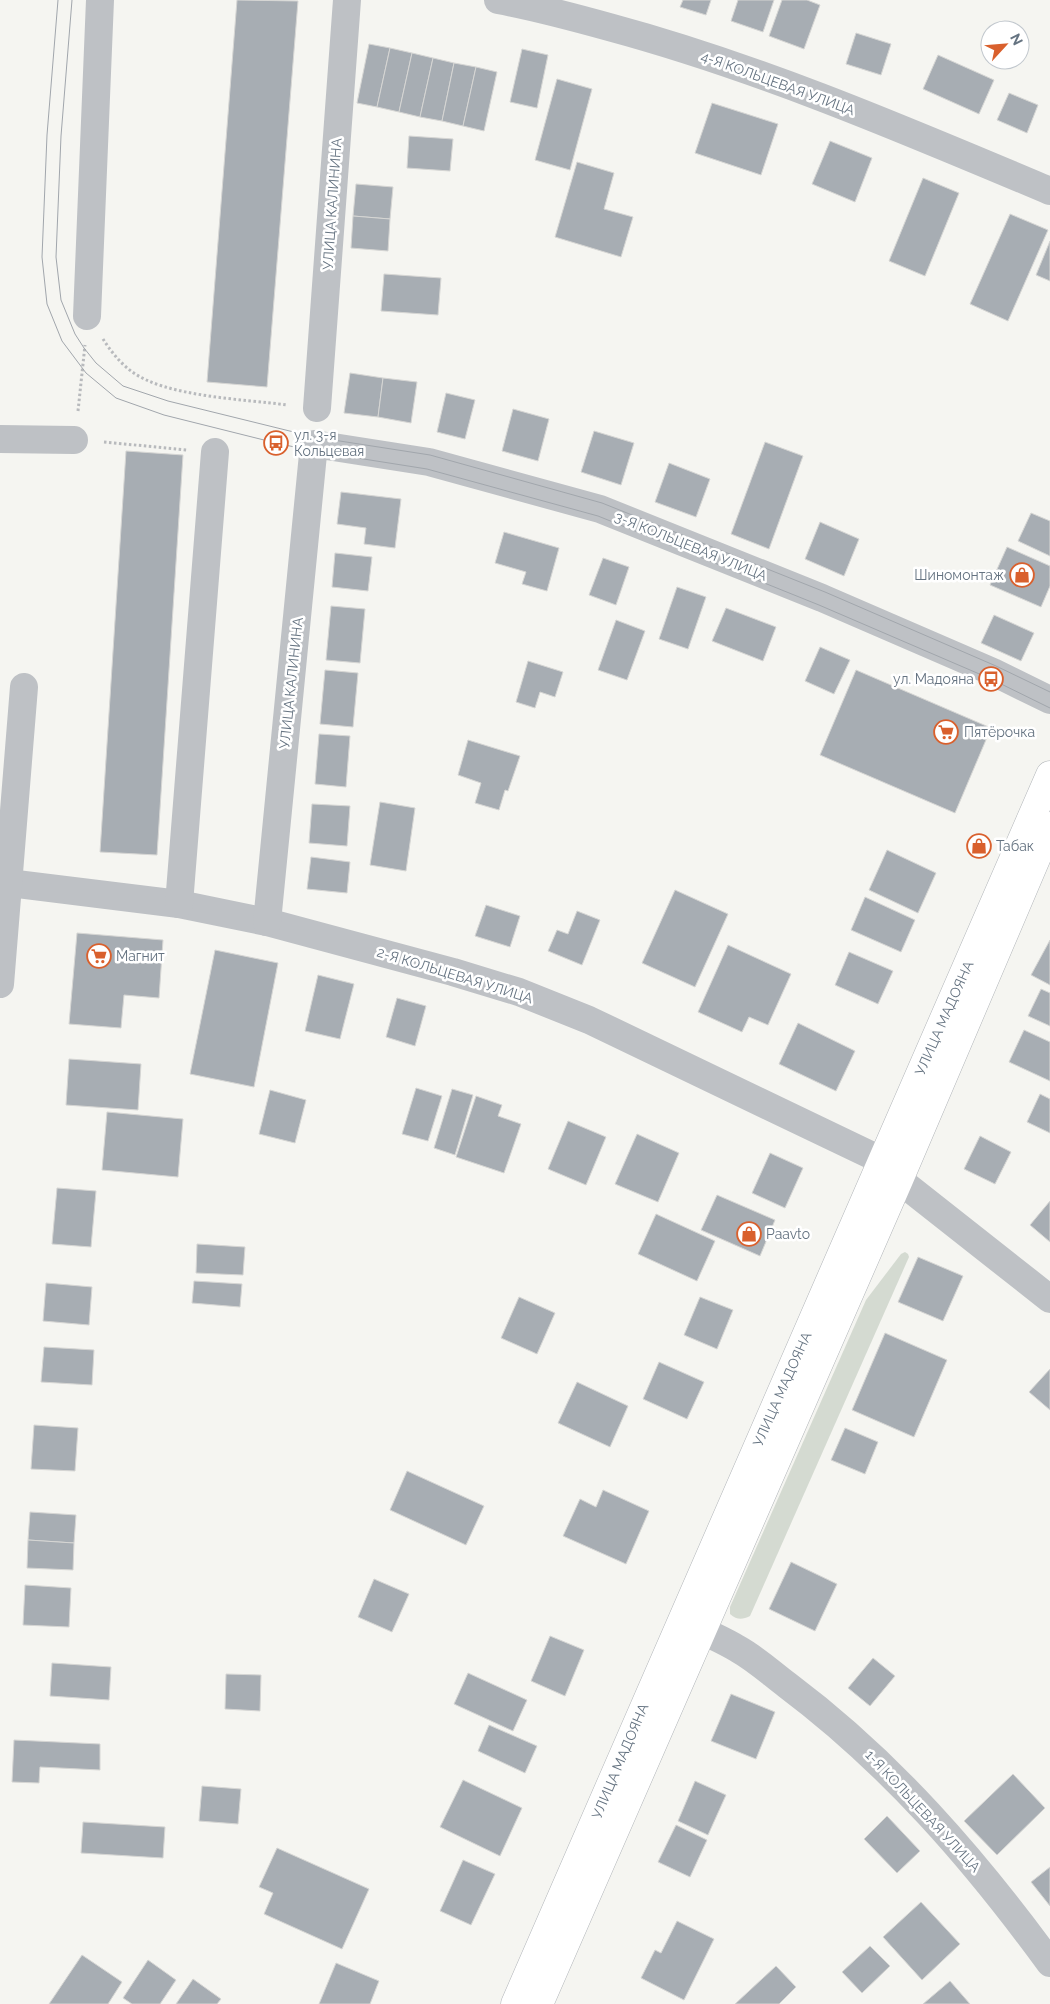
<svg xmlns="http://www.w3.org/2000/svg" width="1050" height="2004" font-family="Raleway,sans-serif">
  <rect width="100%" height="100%" fill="#f5f5f1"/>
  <path fill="#d4dad1" d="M905,1252L908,1254L909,1257L750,1616C742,1620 737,1620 730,1614V1607L866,1300L901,1254Z"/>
  <g fill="#a7adb3" stroke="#d6d6d4">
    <polygon points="237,0 298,1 267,387 207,382"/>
    <polygon points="683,0 711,0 706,15 680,7"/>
    <polygon points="738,0 774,0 763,32 731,21"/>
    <polygon points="782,0 807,0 820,5 804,49 769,36"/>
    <polygon points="856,33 891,44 881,75 846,64"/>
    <polygon points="369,44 390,48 377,107 357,103"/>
    <polygon points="390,48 412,53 399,112 377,107"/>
    <polygon points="522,49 548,55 537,108 510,102"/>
    <polygon points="412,53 433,58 420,117 399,112"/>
    <polygon points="938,55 994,80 979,114 923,89"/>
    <polygon points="433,58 454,63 442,121 420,117"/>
    <polygon points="454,63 476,67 463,126 442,121"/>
    <polygon points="476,67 497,72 484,131 463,126"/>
    <polygon points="557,79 592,89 570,170 535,160"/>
    <polygon points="1009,93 1038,105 1027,133 997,120"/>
    <polygon points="712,103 778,124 761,175 695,153"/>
    <polygon points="409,136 453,139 450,171 407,168"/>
    <polygon points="830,141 872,158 855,202 812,184"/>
    <polygon points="577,162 614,173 604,209 633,217 621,257 555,237"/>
    <polygon points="923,178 959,193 925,276 889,261"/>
    <polygon points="356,184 393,187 390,219 353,216"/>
    <polygon points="1010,214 1048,230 1008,321 970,304"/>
    <polygon points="353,216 390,219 388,251 351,248"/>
    <polygon points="1050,241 1050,281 1036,275"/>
    <polygon points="384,274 441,278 438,315 381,311"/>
    <polygon points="350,373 383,378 378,417 344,413"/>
    <polygon points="383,378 417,382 411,423 378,417"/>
    <polygon points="446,393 475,400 465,439 437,432"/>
    <polygon points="513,409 549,419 538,461 502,451"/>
    <polygon points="594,431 634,443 621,485 581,472"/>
    <polygon points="765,442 803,456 769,549 731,534"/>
    <polygon points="126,451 183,455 157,855 100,852"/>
    <polygon points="669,463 710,479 696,517 655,502"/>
    <polygon points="341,492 401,499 395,548 364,544 366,528 337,524"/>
    <polygon points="1031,513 1050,521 1050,556 1018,541"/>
    <polygon points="820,522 859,539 844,576 805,559"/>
    <polygon points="504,532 559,548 547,591 522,584 526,572 495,563"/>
    <polygon points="1007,547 1050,566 1050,586 1041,607 990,585"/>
    <polygon points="335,553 372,557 368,591 332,587"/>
    <polygon points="603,558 629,567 616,605 589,595"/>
    <polygon points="677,587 706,597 688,649 659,639"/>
    <polygon points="331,606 365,609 360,663 326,660"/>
    <polygon points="726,608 776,627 763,661 712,641"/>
    <polygon points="994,615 1034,633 1021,661 981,643"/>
    <polygon points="616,620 645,631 627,680 598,670"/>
    <polygon points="820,647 850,660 834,694 805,681"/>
    <polygon points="528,661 563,672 555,697 540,692 535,708 516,702"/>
    <polygon points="325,670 358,673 353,727 320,724"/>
    <polygon points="856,670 991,728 955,813 820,755"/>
    <polygon points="319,734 350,736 346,787 315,784"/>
    <polygon points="468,740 520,756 508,791 505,790 499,810 475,803 481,783 458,775"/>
    <polygon points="380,802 415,808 406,871 370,865"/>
    <polygon points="312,804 350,806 347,846 309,843"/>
    <polygon points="976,836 989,842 983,857 969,850"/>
    <polygon points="887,850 936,873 918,913 869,890"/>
    <polygon points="311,857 350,862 347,893 307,889"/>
    <polygon points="675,890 728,914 695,987 642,963"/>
    <polygon points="865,897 915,920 901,952 851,930"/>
    <polygon points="486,905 520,916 510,947 475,936"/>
    <polygon points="577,911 600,920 582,965 548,951 557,930 568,934"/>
    <polygon points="77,933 163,940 159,998 124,995 121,1028 69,1024"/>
    <polygon points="1050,940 1050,985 1031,975"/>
    <polygon points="728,945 791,974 768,1025 749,1017 742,1032 698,1012"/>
    <polygon points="215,950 278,963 254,1087 190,1074"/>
    <polygon points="849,952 893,971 878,1004 835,985"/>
    <polygon points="318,975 354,984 340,1039 305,1031"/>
    <polygon points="1041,989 1050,993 1050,1026 1028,1016"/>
    <polygon points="397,998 426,1006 415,1046 386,1037"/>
    <polygon points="798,1023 855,1051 836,1091 779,1064"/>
    <polygon points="1024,1030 1050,1042 1050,1081 1009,1062"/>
    <polygon points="69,1059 141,1064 138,1110 66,1105"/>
    <polygon points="416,1088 442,1096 428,1141 402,1134"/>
    <polygon points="452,1089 473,1095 455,1155 434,1148"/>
    <polygon points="270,1090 306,1100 295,1143 259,1134"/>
    <polygon points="1040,1094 1050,1099 1050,1133 1027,1122"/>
    <polygon points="476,1096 502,1105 498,1116 521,1124 504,1173 456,1157"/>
    <polygon points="107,1112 183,1119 178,1177 102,1170"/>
    <polygon points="568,1121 606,1137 586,1185 548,1169"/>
    <polygon points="637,1134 679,1153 658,1202 615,1184"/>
    <polygon points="980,1136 1011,1152 995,1184 964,1169"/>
    <polygon points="770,1153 803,1168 785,1208 752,1193"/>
    <polygon points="57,1188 96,1191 91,1247 52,1244"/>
    <polygon points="717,1195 775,1220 760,1256 701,1230"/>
    <polygon points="1050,1201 1050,1242 1030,1225"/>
    <polygon points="656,1214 715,1241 697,1281 638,1254"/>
    <polygon points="197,1244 245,1247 243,1275 196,1273"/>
    <polygon points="918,1257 963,1276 943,1321 898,1302"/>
    <polygon points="194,1281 242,1284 240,1307 192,1303"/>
    <polygon points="46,1283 92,1287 89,1325 43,1321"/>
    <polygon points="519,1297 555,1313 537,1354 501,1338"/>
    <polygon points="700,1297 733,1310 717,1349 684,1335"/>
    <polygon points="885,1333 947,1360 914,1437 852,1410"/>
    <polygon points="44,1347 94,1350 92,1385 41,1382"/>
    <polygon points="659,1362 704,1382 687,1419 643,1399"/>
    <polygon points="1050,1369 1050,1410 1029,1392"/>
    <polygon points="577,1382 628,1406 610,1447 558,1423"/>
    <polygon points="34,1425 78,1428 75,1471 31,1469"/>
    <polygon points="845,1428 878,1442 865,1474 831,1460"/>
    <polygon points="407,1471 484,1506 466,1545 390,1510"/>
    <polygon points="603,1490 649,1511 626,1564 563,1536 580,1499 596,1507"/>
    <polygon points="30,1512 76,1515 74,1543 28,1540"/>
    <polygon points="28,1540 74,1543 73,1570 27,1568"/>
    <polygon points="791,1562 837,1584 815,1631 769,1609"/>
    <polygon points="374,1579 409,1594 392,1632 358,1617"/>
    <polygon points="25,1585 71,1588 69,1627 23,1625"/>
    <polygon points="550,1636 584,1650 565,1696 531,1681"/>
    <polygon points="873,1658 895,1676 870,1706 848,1688"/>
    <polygon points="52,1663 111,1667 109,1700 50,1696"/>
    <polygon points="468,1673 527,1700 513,1731 454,1704"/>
    <polygon points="226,1674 261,1675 260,1711 225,1709"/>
    <polygon points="731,1694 775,1712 756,1759 711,1741"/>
    <polygon points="489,1725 537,1746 525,1773 478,1751"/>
    <polygon points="14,1740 100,1744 100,1770 40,1767 39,1783 12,1782"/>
    <polygon points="1013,1774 1045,1808 997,1855 964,1821"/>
    <polygon points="463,1780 522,1808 500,1856 440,1827"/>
    <polygon points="695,1781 726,1795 708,1835 678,1821"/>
    <polygon points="202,1786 241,1789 238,1824 199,1821"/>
    <polygon points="887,1816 920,1851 897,1873 864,1839"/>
    <polygon points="83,1822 165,1827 163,1858 81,1853"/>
    <polygon points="676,1825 707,1840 690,1877 658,1862"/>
    <polygon points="277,1848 369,1889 342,1949 264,1914 273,1893 259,1887"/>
    <polygon points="463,1860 495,1874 471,1925 440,1911"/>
    <polygon points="1050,1867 1050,1906 1031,1882"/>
    <polygon points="921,1902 960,1944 922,1980 883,1937"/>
    <polygon points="677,1921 714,1939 684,2000 641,1978 655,1950 661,1953"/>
    <polygon points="870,1946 890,1966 862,1993 842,1972"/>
    <polygon points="82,1955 122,1982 108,2004 49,2004"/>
    <polygon points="148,1960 176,1980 160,2004 132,2004 123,1998"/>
    <polygon points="336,1963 379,1981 370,2004 319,2004"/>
    <polygon points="776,1966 796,1987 779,2004 735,2004"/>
    <polygon points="193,1979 221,1999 217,2004 176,2004"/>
    <polygon points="950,1981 970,2004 923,2004"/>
  </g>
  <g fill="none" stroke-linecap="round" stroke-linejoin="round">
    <g stroke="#b1b5b9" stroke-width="29">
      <g id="major">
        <polyline points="515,2004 1050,775"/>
        <polyline points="539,2004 899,1180 1050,826"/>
      </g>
    </g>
    <g stroke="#b8babd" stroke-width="3" stroke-dasharray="2.5 2.5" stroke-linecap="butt">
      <path d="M103,339C110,350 120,363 131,371C165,397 244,399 287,405"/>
      <polyline points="78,411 85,345"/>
      <polyline points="104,442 187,450"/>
    </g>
    <g stroke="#bec1c5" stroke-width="28">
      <path d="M498,0C536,7 573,17 609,27C761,68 905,130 1050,191"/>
      <polyline points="87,316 100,0"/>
      <polyline points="317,408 347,0"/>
      <polyline points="0,439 74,440"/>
      <polyline points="0,882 179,904 267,922 453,972 519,992 589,1020 881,1160"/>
      <polyline points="179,904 215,452"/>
      <polyline points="267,922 314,444 429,462 600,509 822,598 993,672 1050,700"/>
      <polyline points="0,984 24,687"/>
      <polyline points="899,1180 1050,1299"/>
      <path d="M701,1630C713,1636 727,1642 738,1649C756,1659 771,1673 787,1685C891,1763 974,1859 1050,1963"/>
    </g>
    <use href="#major" stroke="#fff" stroke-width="28"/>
    <g stroke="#a1a6ac" stroke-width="1">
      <polyline points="58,0 47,135 42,257 47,304 62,341 86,373 116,398 164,415 276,443 313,451 427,469 598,516 819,605 991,679 1050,708"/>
      <polyline points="72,0 61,136 56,257 61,300 75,334 84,348 96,363 123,386 168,401 314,437 430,455 602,503 825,592 996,666 1050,692"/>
    </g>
  </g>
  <defs>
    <g id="bus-ring" transform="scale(1.25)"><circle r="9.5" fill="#fff" stroke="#d9602d" stroke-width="1.5"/><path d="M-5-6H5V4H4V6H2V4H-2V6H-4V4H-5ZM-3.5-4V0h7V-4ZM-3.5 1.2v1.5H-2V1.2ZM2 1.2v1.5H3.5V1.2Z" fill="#d9602d"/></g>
    <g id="shop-ring" transform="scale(1.25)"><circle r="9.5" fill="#fff" stroke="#d9602d" stroke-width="1.5"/><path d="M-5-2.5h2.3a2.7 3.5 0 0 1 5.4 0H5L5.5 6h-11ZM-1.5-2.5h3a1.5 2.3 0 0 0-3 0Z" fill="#d9602d"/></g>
    <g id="supermarket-ring" transform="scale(1.25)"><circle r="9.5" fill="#fff" stroke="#d9602d" stroke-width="1.5"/><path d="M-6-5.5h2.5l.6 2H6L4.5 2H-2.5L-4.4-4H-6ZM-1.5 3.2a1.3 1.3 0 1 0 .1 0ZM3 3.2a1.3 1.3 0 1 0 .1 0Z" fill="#d9602d"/></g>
  </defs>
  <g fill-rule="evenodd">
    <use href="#bus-ring" x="276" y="443"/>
    <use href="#shop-ring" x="1022" y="575"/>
    <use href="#bus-ring" x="991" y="679"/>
    <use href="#supermarket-ring" x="946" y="732"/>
    <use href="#shop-ring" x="979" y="846"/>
    <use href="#supermarket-ring" x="99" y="956"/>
    <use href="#shop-ring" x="749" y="1234"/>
  </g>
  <g text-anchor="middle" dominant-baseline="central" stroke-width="5" stroke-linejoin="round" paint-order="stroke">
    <g font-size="14" fill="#657381" stroke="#fff">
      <text transform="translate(778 83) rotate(20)">4-Я КОЛЬЦЕВАЯ УЛИЦА</text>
      <text transform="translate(332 204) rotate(-86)">УЛИЦА КАЛИНИНА</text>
      <text transform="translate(691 546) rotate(22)">3-Я КОЛЬЦЕВАЯ УЛИЦА</text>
      <text transform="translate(291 683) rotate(-84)">УЛИЦА КАЛИНИНА</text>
      <text transform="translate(455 975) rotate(17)">2-Я КОЛЬЦЕВАЯ УЛИЦА</text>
      <text transform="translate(944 1018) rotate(-66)">УЛИЦА МАДОЯНА</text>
      <text transform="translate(782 1389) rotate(-66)">УЛИЦА МАДОЯНА</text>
      <text transform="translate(620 1761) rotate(-67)">УЛИЦА МАДОЯНА</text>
      <text transform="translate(923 1811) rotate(47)">1-Я КОЛЬЦЕВАЯ УЛИЦА</text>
    </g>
    <g font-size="14" fill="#657381" stroke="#fff" text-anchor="start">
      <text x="294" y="435">ул. 3-я<tspan x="294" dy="16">Кольцевая</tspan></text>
      <text x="1004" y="575" text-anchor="end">Шиномонтаж</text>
      <text x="974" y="679" text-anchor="end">ул. Мадояна</text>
      <text x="964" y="732">Пятёрочка</text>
      <text x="996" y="846">Табак</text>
      <text x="116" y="956">Магнит</text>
      <text x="766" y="1234">Paavto</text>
    </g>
  </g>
  <g transform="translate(1005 45) rotate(64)"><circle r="24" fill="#ffffff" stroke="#c1c7cd"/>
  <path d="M0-4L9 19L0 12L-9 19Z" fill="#d9602d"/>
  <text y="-8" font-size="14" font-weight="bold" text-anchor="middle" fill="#657381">N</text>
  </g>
</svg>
